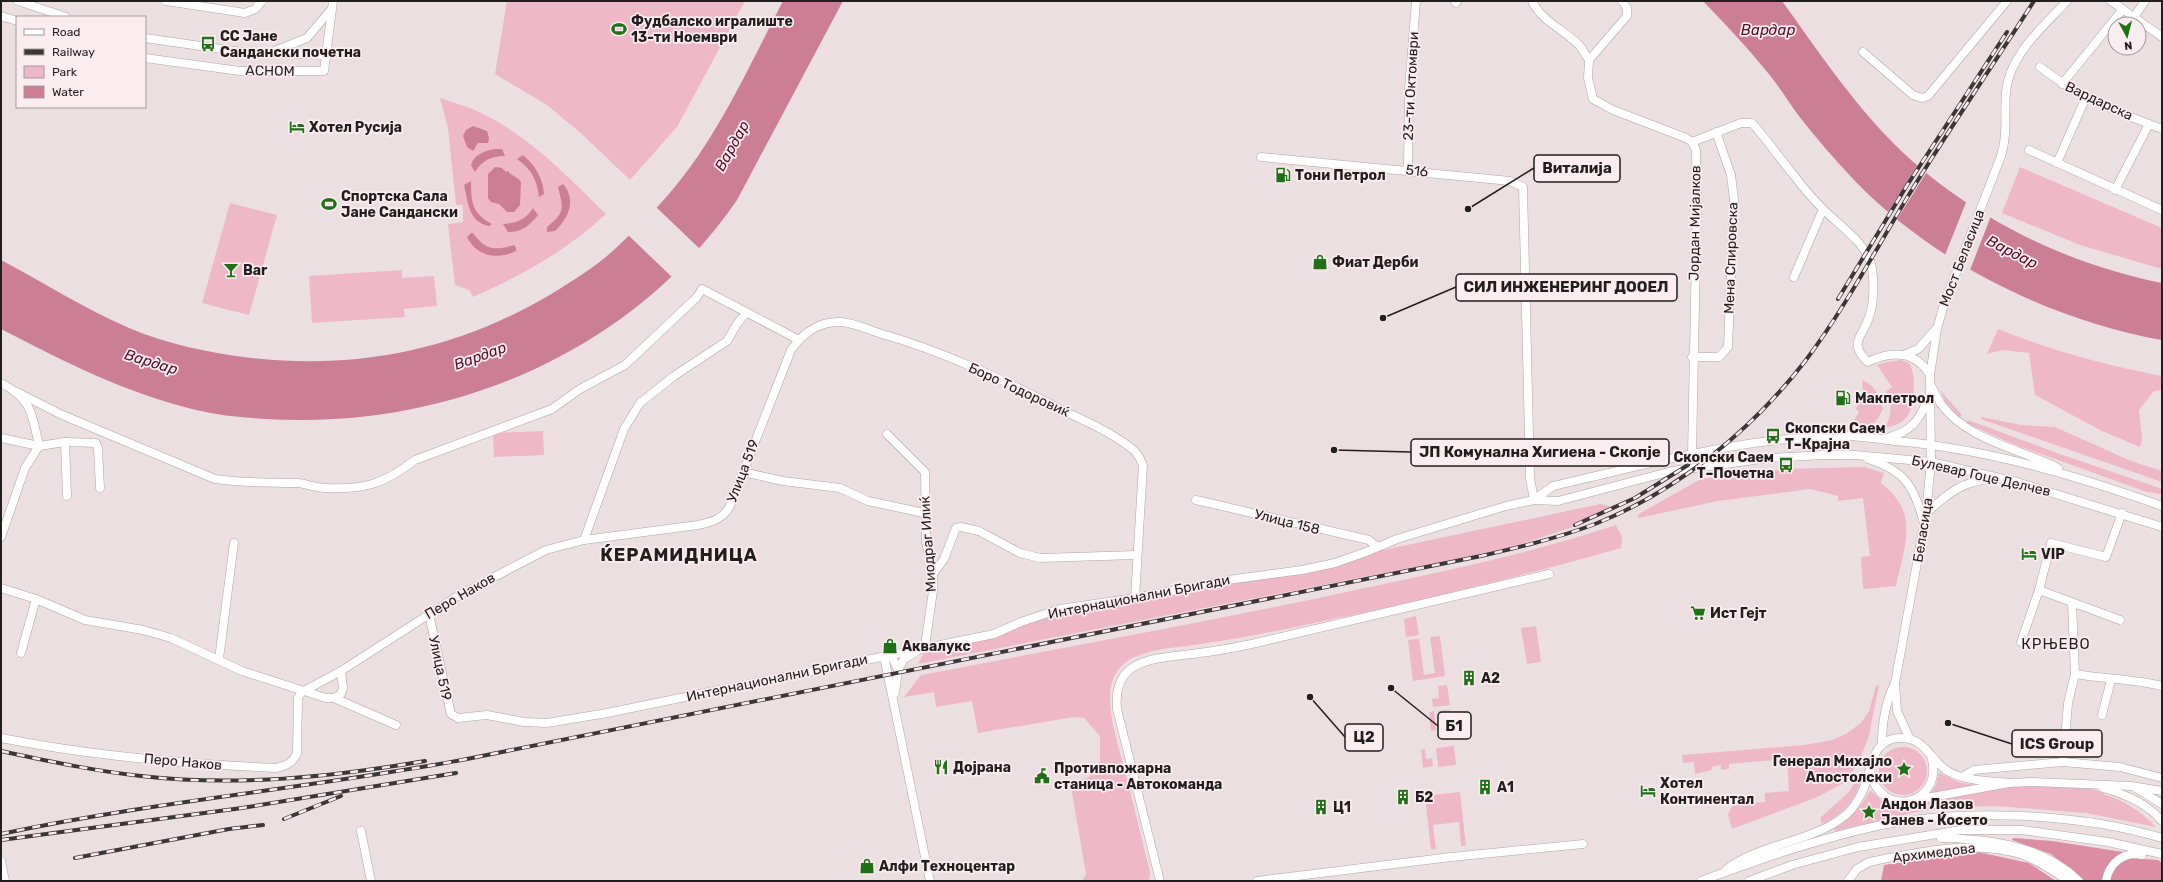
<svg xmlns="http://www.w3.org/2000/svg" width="2163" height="882" font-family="Rubik,sans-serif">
  <rect width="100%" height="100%" fill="#ecdfe2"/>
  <g fill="#eeb8c6">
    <polygon points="507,1 745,1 677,127 630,180 583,135 547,105 495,74"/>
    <path d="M440,98C455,103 470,107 483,114C532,138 568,177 606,214C564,252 525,274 473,297L469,290L455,285L448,224L463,222V205H456L448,128Z"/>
    <polygon points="2020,167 2162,228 2162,269 2080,245 2002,213"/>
    <polygon points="230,203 277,215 249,315 202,303"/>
    <polygon points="402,270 402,278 434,276 437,306 404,309 405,317 312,323 309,276"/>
    <path d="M1998,329C2053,351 2104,365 2162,376V390L2154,391L2139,410L2142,440L2140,447L2102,431L2035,395L2029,353L2002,350L1987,354Z"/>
    <path d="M1901,360L1909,363C1914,372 1914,380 1914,391C1912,413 1908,424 1884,428C1892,417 1893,405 1886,392L1892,387L1877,365L1887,362Z"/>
    <path d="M1862,380C1875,385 1880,396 1883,409C1873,430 1869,427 1848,426L1855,419L1859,412L1856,409L1863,390Z"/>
    <polygon points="1940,389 1946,397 1962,415 1959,417 1945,401"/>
    <polygon points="1981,417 2021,425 2055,427 2131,461 2162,471 2162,482 1981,419"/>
    <polygon points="1968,420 2057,453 2162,489 2162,494 2147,492 2013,444 1966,423"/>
    <polygon points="543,431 544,455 494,457 493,433"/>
    <path d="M1864,467L1884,473L1881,483C1920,513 1905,544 1896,586L1863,589L1861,557L1870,556L1863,498L1838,501V496L1810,489L1718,501L1639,518L1637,515L1701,479L1783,469Z"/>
    <polygon points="1600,504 1609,506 1612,511 1573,527 1506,549 918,664 926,649 997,635 1050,616 1374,552"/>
    <path d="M1616,525L1622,537L1621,548C1534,573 1447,594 1358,614C1303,625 1249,638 1193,645C1166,649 1124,650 1113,679C1103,705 1121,753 1127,779C1135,810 1142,841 1150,872L1149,881H1082L1086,874L1070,781L1088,778L1100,761V736L1084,718L1074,717L978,733L972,701L936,707L934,692L904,697L921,675C1067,647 1214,621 1360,589C1446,571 1532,553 1616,525Z"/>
    <polygon points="1416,616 1419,635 1406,637 1404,619"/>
    <polygon points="1536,626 1541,662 1527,664 1521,628"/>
    <polygon points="1440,636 1445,676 1413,681 1408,640 1419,639 1424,675 1435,673 1430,637"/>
    <polygon points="1447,685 1450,705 1433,707 1432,699 1439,698 1438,686"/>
    <polygon points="1879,685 1869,735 1861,757 1846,782 1815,798 1732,829 1728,814 1733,805 1765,802 1765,793 1789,791 1787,759 1729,764 1729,769 1721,770 1721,765 1713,766 1711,770 1695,774 1694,762 1683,763 1682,755 1805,745 1832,740 1846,734 1861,723 1869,711 1876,686"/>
    <polygon points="1450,710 1452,728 1447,729 1446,720 1440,721 1438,711"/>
    <polygon points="1434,711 1436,730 1431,731 1429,712"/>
    <polygon points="1454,746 1456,765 1438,767 1436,748"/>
    <circle cx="1903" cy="771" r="24"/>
    <polygon points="1425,749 1426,759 1432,758 1433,766 1423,768 1421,750"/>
    <polygon points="1939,773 1958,782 1975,785 1933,794 1931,793 1936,785"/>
    <path d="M1860,774H1862C1858,798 1844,814 1822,824L1820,818L1849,792Z"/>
    <path d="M2021,786L2089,788L2103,792V794C2125,801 2140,811 2156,827L2086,813L1994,806L1958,807L1916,812L1835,831L1834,829C1851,819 1861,808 1870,790L1883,802L1903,807L1945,797Z"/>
    <polygon points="1460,792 1466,846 1461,846 1459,822 1433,825 1436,849 1431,850 1425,796"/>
  </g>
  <g fill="#dc8da4">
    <polygon points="2013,838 2052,841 2123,852 2105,869 2102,881 2084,881 2051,854 2012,840"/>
    <polygon points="1978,852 2029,863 2056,881 1881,881 1884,865"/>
    <path d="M2131,858L2158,860L2162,863V881H2109C2112,869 2119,861 2131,858Z"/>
  </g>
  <g fill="#cc7e95">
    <path d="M783,1H843L737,200C639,343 470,421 299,420C265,419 229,418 196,410C123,392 67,363 1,329V260C43,282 85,309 129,328C167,344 210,353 251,358C360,370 459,349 553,293C575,279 597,266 616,248C631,234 646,219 660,204C714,146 747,70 783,1Z"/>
    <path d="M1703,1H1782C1813,44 1842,87 1877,126C1950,207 2056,262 2162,283V340C2051,320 1934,263 1855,181C1835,160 1816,138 1798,115C1788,101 1779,86 1768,73C1748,48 1725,24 1703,1Z"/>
    <polygon points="473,126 487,131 489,138 488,143 478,143 473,151 467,147 463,136 466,130"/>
    <path d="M495,149H502L505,156C492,156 482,160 475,172L471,165C474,154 485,151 495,149Z"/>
    <path d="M523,155C535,165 543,178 544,194L539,197C537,179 531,169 517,159Z"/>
    <path d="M495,167L502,168L506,172L508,171C511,176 517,176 521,182L520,205L514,212H507L499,204L491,202L488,198V174Z"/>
    <path d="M471,181C471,203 472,213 492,224L489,226C468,222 468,201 464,185Z"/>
    <path d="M563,184C577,200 568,219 555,231L547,232V227C566,212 563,208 558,187Z"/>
    <path d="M533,208L538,215C529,226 522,232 508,232L503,224C516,223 526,220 533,208Z"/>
    <path d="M471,233H473C485,250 494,251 514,245L516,248V251C497,260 477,257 467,237Z"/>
  </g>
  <g fill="#ecdfe2">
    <polygon points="1919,163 1928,170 1896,221 1887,214"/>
    <polygon points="1967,200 1991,216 1970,270 1945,255"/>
    <polygon points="655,206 701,250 673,278 627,234"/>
  </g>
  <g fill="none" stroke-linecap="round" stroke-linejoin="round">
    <g stroke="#b1a4a7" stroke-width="9">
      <g id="minor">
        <polyline points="18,1 66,17"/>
        <polyline points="166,1 245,13 255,9 262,1"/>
        <path d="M1532,1C1542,22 1565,30 1580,46C1583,50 1586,56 1589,60"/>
        <polyline points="2111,1 2162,37"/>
        <polyline points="1456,3 1457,1"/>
        <polyline points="1,16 17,21"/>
        <polyline points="2134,17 2145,1"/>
        <polyline points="145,38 242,52 326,55"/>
        <polyline points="275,51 307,38 330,11"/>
        <polyline points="1863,52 1913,95 1922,98 1928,96 2007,1"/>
        <polyline points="145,58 240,71 324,71 333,1"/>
        <polyline points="1589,60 1588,78 1593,99 1613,110 1686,138 1692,142 1696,150 1697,201 1692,454"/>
        <polyline points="1589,60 1627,16 1627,8 1622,1"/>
        <path d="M2040,67C2076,95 2119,113 2162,129"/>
        <polyline points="2062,84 2123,9"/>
        <path d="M1692,142L1741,123H1752C1768,141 1781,160 1796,178C1804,189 1814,200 1824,210C1841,227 1867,243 1872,268C1874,282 1874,301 1870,314C1865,335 1846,342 1868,362C1892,350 1916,351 1930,375"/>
        <polyline points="2029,150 2162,210"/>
        <polyline points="1261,157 1510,181 1523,187 1530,478 1534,500"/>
        <polyline points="2057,163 2086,97"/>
        <polyline points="1408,170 1409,89 1416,1"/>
        <polyline points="2115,190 2149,124"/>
        <polyline points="1794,277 1823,209"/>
        <polyline points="1904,355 1918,349 1936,329"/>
        <polyline points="1692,357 1719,357 1728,347 1734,200 1731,175 1716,132"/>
        <path d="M1,383C32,399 32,414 39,446L1,438"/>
        <path d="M1931,385C1934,391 1937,398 1941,404C1967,440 2020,449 2058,468"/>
        <path d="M17,392L60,414L215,479C243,483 270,483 298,483C307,484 316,488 325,488C364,490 384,484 415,460L552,409L580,389L625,365L697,297L702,289L799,340"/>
        <polyline points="887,434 925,472 926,542 933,574 933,591 925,646"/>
        <path d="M1887,438C1912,431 1919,421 1929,397"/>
        <polyline points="65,442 67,496"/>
        <path d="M1868,459C1903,470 1914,485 1923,520"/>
        <polyline points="743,472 783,481 840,488 868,501 924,513"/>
        <polyline points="1196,500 1369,540 1377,547"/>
        <path d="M1534,500L1553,486C1649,464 1746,436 1845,436C1862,436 1879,439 1895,441C1987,449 2075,475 2162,506"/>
        <path d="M1926,514C1945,495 1964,480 1992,479"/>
        <polyline points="1,537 25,468 39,446 65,442 96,443 98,448 100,488"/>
        <polyline points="584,540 624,429 640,403 674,376 727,341 737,324 746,313"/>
        <polyline points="933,574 944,559 956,528 961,527 979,531 1020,553 1040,558 1136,555"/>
        <polyline points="1,588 36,599 85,620 143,630 171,638 242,671 326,698 334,698 341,694 343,688 341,671"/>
        <polyline points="2039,590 2120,620"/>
        <polyline points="429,614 451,714 458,718 487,715 524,722 547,723 607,713 994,634 1021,622 1060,609 1135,598 1228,580 1302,570 1335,563 1366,552 1397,539 1506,506 1534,500 1558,501 1672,471 1769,458 1824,455 1855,455 1931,462 2017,482 2162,527"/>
        <polyline points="2021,642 2039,590 2051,543 2106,557 2122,513"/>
        <polyline points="21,653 36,599"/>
        <polyline points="891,655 898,670 895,693"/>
        <polyline points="884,656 930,881"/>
        <polyline points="219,659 234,543"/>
        <polyline points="898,670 904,659 917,651"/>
        <path d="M2075,674C2104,679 2134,679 2162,686"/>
        <polyline points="1895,683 1897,711 1910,739"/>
        <polyline points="334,698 396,725"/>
        <polyline points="2102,715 2111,680"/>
        <path d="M1,738C92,756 184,764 276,768C286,766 292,763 297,754L298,698L302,692L341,671L456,597L546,550L584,540L698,525C712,522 723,519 730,506L791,350C803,333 820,321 841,322C855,323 869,330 882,334C945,352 1006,381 1064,411C1087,422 1111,432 1131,448C1137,452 1140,458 1143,465L1135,598"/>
        <path d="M1882,744C1882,722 1885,703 1895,683L1926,514L1931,462L1930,375L1937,329L1944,304L2001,156C2008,134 2004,114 2006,92C2009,55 2044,26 2067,1"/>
        <polyline points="2063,762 2068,703 2075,674 2072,603"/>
        <path d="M1870,772C1881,821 1946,804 1931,756"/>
        <polyline points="1962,777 1974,770 2063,762 2120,767 2162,778"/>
        <path d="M2103,788C2125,794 2147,803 2162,821"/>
        <polyline points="2136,788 2162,804"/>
        <polyline points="1910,801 2009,783 2032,782 2131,786 2162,791"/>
        <polyline points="361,831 371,881"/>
        <path d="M1941,838C1990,839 2042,845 2079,881"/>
        <polyline points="1,861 5,881"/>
        <path d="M1727,869C1762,842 1819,842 1850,811C1856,804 1862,794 1865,785C1872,766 1873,737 1902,738C1926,738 1931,762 1949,772C1967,781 1989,781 2009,783"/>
        <path d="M1160,881L1117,709C1112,655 1159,659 1199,653C1218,651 1237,647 1256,643L1549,574"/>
        <polyline points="1257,881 1451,857 1583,844"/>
        <path d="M1701,881C1758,860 1817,839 1877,826C1962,808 2079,813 2162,838"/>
        <polyline points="1749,881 1792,865 1858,847 1961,830 2022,830 2108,842 2162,854"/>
        <path d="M1848,881L1857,869L1869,862C1918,852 1974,839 2023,855C2039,861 2054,871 2068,881"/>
        <path d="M2106,881C2109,863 2124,851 2142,855"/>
      </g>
    </g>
    <use href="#minor" stroke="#fff" stroke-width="8"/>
    <g stroke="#3c3639" stroke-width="4">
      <g id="rail">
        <polyline points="1838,299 1906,187 2007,32"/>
        <polyline points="1575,525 1635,498 1688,465"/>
        <path d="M1,751C48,761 94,771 141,776C237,787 331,777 425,761"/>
        <polyline points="284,819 341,796"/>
        <path d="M1,834C155,801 313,788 467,759L1481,556C1520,547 1558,538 1595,524C1678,491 1752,430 1806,360C1845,308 1876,249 1910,193C1950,128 1993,65 2034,1"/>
        <polyline points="1,840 242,808 456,773"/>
        <polyline points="75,858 229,829 263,825"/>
      </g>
    </g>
    <use href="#rail" stroke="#faecef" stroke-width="2.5" stroke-dasharray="8" stroke-linecap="butt"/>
  </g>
  <defs>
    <g id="stadium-bare" transform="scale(1.2)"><path d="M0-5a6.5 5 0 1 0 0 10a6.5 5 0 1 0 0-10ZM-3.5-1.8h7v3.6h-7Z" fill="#207018" stroke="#faecef" stroke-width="2.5" paint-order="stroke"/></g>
    <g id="bus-bare" transform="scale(1.2)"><path d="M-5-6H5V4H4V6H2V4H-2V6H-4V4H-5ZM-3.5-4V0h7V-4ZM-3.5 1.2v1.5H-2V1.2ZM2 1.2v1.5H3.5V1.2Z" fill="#207018" stroke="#faecef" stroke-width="2.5" paint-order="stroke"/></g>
    <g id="hotel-bare" transform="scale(1.2)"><path d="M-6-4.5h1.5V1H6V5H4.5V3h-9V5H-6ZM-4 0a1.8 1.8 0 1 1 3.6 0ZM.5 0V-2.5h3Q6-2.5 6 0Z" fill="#207018" stroke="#faecef" stroke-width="2.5" paint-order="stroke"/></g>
    <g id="fuel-bare" transform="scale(1.2)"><path d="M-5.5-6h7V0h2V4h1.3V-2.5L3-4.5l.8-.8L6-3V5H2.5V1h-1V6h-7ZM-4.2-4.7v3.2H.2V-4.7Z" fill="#207018" stroke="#faecef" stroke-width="2.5" paint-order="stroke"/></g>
    <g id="shop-bare" transform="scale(1.2)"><path d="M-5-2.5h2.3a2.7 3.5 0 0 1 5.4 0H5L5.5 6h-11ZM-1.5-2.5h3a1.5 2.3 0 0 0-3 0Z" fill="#207018" stroke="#faecef" stroke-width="2.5" paint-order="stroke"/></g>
    <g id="bar-bare" transform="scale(1.2)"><path d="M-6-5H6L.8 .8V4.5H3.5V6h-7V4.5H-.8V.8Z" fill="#207018" stroke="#faecef" stroke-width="2.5" paint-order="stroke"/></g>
    <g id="supermarket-bare" transform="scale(1.2)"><path d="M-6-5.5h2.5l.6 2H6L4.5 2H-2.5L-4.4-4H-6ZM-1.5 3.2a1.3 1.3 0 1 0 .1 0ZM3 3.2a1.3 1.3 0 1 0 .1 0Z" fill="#207018" stroke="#faecef" stroke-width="2.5" paint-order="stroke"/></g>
    <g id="building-bare" transform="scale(1.2)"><path d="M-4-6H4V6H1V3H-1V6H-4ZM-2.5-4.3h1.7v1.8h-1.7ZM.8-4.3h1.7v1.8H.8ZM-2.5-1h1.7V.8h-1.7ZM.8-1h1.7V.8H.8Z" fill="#207018" stroke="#faecef" stroke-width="2.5" paint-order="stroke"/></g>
    <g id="restaurant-bare" transform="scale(1.2)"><path d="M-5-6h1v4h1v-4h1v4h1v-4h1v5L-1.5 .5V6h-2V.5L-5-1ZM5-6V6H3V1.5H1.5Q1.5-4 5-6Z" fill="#207018" stroke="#faecef" stroke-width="2.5" paint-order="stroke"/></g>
    <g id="sight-bare" transform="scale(1.2)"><path d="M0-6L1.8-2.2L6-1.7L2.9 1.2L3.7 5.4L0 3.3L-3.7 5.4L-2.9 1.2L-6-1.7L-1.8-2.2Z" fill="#207018" stroke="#faecef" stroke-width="2.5" paint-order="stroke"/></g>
    <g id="civic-bare" transform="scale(1.2)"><path d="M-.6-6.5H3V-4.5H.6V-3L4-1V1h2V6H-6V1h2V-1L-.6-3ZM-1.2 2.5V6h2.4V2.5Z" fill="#207018" stroke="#faecef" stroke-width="2.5" paint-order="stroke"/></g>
  </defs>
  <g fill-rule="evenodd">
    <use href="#stadium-bare" x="619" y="29"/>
    <use href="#bus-bare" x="208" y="44"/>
    <use href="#hotel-bare" x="297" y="127"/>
    <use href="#fuel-bare" x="1283" y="175"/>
    <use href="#stadium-bare" x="329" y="204"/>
    <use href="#shop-bare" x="1320" y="262"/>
    <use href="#bar-bare" x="231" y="270"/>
    <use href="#fuel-bare" x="1843" y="398"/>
    <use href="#bus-bare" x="1773" y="436"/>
    <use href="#bus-bare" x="1786" y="465"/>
    <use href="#hotel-bare" x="2029" y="554"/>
    <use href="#supermarket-bare" x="1698" y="613"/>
    <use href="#shop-bare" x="890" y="646"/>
    <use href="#building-bare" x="1469" y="678"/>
    <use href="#restaurant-bare" x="941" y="767"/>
    <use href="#sight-bare" x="1904" y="769"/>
    <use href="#civic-bare" x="1042" y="776"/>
    <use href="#building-bare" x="1485" y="787"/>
    <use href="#hotel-bare" x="1648" y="791"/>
    <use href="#building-bare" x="1403" y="797"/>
    <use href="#building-bare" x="1321" y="807"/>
    <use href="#sight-bare" x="1869" y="812"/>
    <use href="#shop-bare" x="867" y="866"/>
  </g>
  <g text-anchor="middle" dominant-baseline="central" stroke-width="3.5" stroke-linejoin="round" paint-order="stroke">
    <g font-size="14" font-weight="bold" fill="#221d1f" stroke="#faecef" text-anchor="start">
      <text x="631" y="21">Фудбалско игралиште<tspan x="631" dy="16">13-ти Ноември</tspan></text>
      <text x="220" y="36">СС Јане<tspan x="220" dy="16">Сандански почетна</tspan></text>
      <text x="309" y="127">Хотел Русија</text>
      <text x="1295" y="175">Тони Петрол</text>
      <text x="341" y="196">Спортска Сала<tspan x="341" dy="16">Јане Сандански</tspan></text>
      <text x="1332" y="262">Фиат Дерби</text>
      <text x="243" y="270">Bar</text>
      <text x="1855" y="398">Макпетрол</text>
      <text x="1785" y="428">Скопски Саем<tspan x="1785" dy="16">Т–Крајна</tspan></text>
      <text x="1774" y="457" text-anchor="end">Скопски Саем<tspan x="1774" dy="16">Т–Почетна</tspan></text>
      <text x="2041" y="554">VIP</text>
      <text x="1710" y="613">Ист Гејт</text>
      <text x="902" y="646">Аквалукс</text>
      <text x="1481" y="678">А2</text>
      <text x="1892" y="761" text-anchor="end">Генерал Михајло<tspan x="1892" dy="16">Апостолски</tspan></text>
      <text x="953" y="767">Дојрана</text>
      <text x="1054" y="768">Противпожарна<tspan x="1054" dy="16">станица - Автокоманда</tspan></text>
      <text x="1660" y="783">Хотел<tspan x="1660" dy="16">Континентал</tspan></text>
      <text x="1497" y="787">А1</text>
      <text x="1415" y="797">Б2</text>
      <text x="1881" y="804">Андон Лазов<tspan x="1881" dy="16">Јанев - Ќосето</tspan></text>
      <text x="1333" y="807">Ц1</text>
      <text x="879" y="866">Алфи Техноцентар</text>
    </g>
    <g font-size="14" fill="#221d1f" stroke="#faecef">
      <text transform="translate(270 71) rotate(1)">АСНОМ</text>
      <text transform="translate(1411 86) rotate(-87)">23-ти Октомври</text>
      <text transform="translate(2099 101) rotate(25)">Вардарска</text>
      <text transform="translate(1417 171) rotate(6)">516</text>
      <text transform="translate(1695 223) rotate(-89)">Јордан Мијалков</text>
      <text transform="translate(1731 258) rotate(-88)">Мена Спировска</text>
      <text transform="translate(1962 258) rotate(-69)">Мост Беласица</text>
      <text transform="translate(1019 390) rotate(25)">Боро Тодоровиќ</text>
      <text transform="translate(743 471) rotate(-69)">Улица 519</text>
      <text transform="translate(1981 476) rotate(13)">Булевар Гоце Делчев</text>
      <text transform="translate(1287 522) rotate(14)">Улица 158</text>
      <text transform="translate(1923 530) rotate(-81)">Беласица</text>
      <text transform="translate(928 544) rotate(-94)">Миодраг Илиќ</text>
      <text transform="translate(460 596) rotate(-30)">Перо Наков</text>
      <text transform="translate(1139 597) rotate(-11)">Интернационални Бригади</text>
      <text transform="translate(440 668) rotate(78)">Улица 519</text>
      <text transform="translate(777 678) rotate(-12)">Интернационални Бригади</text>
      <text transform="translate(183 762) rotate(5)">Перо Наков</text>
      <text transform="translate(1934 853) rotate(-7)">Архимедова</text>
    </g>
    <g font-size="15" font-style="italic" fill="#56102d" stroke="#faecef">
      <text x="1768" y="30">Вардар</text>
      <text transform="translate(732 146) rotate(-61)">Вардар</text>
      <text transform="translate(2012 252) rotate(27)">Вардар</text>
      <text transform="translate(480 356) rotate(-20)">Вардар</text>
      <text transform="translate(151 362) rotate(17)">Вардар</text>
    </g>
    <g font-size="15" letter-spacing="1" fill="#221d1f" stroke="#faecef">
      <text x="2056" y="644">КРЊЕВО</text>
    </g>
    <g font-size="18" font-weight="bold" letter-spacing="1" fill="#221d1f" stroke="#faecef">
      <text x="679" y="555">ЌЕРАМИДНИЦА</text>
    </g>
  </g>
  <path fill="none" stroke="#221d1f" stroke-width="1.5" d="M1468 209L1534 168M1383 318L1456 287M1334 450L1411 452M1391 688L1438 726M1310 697L1345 737M1948 723L2012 744"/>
  <g fill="#221d1f" stroke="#faecef" stroke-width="1.5">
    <circle cx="1468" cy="209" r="4"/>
    <circle cx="1383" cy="318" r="4"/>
    <circle cx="1334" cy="450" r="4"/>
    <circle cx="1391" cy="688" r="4"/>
    <circle cx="1310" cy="697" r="4"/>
    <circle cx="1948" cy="723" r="4"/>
  </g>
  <g fill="#faecef" stroke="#221d1f" stroke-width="1.5">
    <rect x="1534" y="155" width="86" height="27" rx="4"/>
    <rect x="1456" y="274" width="221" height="27" rx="4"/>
    <rect x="1411" y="439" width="258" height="27" rx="4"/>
    <rect x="1438" y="712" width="33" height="27" rx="4"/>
    <rect x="1345" y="724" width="38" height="27" rx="4"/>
    <rect x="2012" y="730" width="90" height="27" rx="4"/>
  </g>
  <g font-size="15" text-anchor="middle" font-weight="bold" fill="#221d1f">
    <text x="1577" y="173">Виталија</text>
    <text x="1566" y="292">СИЛ ИНЖЕНЕРИНГ ДООЕЛ</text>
    <text x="1540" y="457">ЈП Комунална Хигиена - Скопје</text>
    <text x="1454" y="731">Б1</text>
    <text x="1364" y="742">Ц2</text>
    <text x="2057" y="749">ICS Group</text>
  </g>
  <rect width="2163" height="882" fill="none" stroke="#221d1f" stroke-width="4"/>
  <rect x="16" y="16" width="130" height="92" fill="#faecef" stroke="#a4999c"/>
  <rect x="24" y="29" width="20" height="6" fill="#ffffff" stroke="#a4999c"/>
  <text x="52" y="36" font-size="12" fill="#221d1f">Road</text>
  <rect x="24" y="49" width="20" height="6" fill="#3c3639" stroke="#a4999c"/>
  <text x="52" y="56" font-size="12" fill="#221d1f">Railway</text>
  <rect x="24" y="66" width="20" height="12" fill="#eeb8c6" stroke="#a4999c"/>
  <text x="52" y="76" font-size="12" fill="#221d1f">Park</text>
  <rect x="24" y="86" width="20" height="12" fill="#cc7e95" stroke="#a4999c"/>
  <text x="52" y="96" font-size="12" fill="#221d1f">Water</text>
  <g transform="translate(2127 36) rotate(173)"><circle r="19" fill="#faecef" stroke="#a4999c"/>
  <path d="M0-3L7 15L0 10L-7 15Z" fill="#207018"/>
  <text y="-6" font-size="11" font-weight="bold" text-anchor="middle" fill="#221d1f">N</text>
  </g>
</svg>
